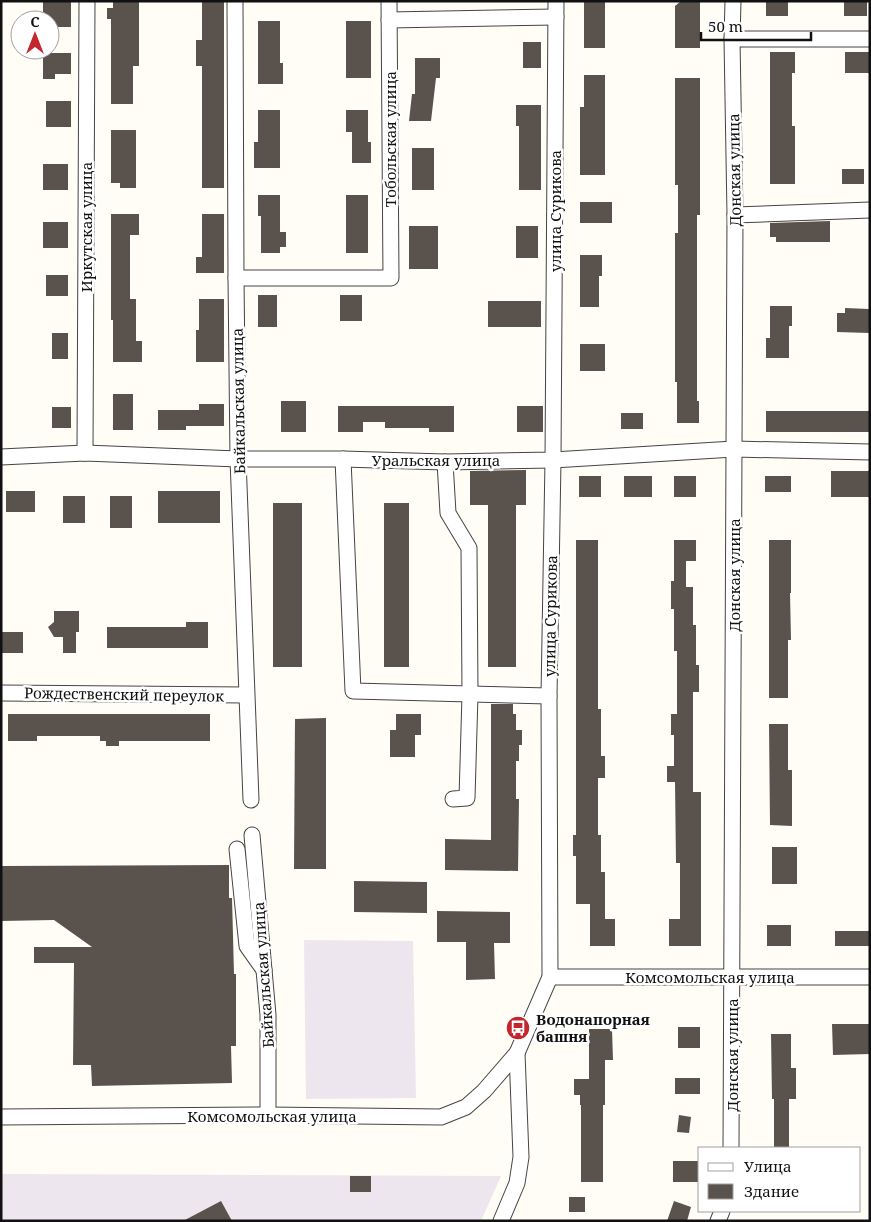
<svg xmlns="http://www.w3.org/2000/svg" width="871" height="1222" font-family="'Noto Serif',serif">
  <rect width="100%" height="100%" fill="#fffdf5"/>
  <g fill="#eee6ef">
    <polygon points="304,940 413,941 416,1098 306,1099"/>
    <polygon points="1,1174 501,1176 481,1221 1,1221"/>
  </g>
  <g fill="#5a524d">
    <polygon points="43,1 71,1 71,27 50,27 50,20 43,20"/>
    <polygon points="113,1 139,1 139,66 133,66 133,104 111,104 111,19 107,19 107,8 113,8"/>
    <polygon points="202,1 224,1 224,188 202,188 202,66 196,66 196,40 202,40"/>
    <rect x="584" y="1" width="21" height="47"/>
    <polygon points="681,1 700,1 700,48 675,48 675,6"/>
    <rect x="766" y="1" width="22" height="15"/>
    <rect x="844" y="1" width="23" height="15"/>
    <polygon points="258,21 280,21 280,63 283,63 283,84 258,84"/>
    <rect x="346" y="21" width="25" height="57"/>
    <rect x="523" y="42" width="18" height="26"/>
    <polygon points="770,52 795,52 795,73 792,73 792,126 795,126 795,184 770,184"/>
    <rect x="845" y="52" width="25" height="21"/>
    <polygon points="43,53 71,53 71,74 55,74 55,79 43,79"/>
    <polygon points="415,58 440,58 440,78 436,78 431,121 409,121 412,94 415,94"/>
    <polygon points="584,75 605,75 605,175 580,175 580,107 584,107"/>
    <polygon points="675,78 700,78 700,215 697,215 697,401 699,401 699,423 677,423 677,382 675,382 675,233 678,233 678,185 675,185"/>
    <rect x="46" y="101" width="25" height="26"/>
    <polygon points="516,105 541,105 541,190 519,190 519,126 516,126"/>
    <polygon points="258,110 280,110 280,168 254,168 254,142 258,142"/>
    <polygon points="346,110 368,110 368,142 371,142 371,163 352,163 352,132 346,132"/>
    <polygon points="111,130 136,130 136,188 120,188 120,183 111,183"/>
    <rect x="412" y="148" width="22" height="42"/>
    <rect x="43" y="164" width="25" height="26"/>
    <rect x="842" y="169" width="22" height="15"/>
    <polygon points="258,195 280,195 280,232 286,232 286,247 280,247 280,253 261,253 261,216 258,216"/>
    <rect x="346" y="195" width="22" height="58"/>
    <rect x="580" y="202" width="32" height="21"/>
    <polygon points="111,214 139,214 139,235 130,235 130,299 136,299 136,341 142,341 142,362 113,362 113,320 111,320"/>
    <polygon points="202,214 224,214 224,273 196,273 196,257 202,257"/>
    <polygon points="830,221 830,242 776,242 776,237 770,237 770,223"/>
    <rect x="43" y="222" width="25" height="26"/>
    <rect x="409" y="226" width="29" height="43"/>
    <rect x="516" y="226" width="22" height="32"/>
    <polygon points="580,255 602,255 602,276 599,276 599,307 580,307"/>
    <rect x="46" y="275" width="22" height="21"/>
    <rect x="258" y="295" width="19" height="32"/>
    <rect x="340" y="295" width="22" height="26"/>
    <polygon points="199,299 224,299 224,362 196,362 196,330 199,330"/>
    <rect x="488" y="301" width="53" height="26"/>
    <polygon points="770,306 792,306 792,326 789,326 789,358 766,358 766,338 770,338"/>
    <polygon points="845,308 869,309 869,333 837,332 837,313 845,313"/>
    <rect x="52" y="333" width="16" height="26"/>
    <rect x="580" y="344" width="25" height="27"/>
    <rect x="113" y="394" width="20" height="36"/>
    <rect x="281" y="401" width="25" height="31"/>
    <polygon points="199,404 224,404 224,426 186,426 186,430 158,430 158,410 199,410"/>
    <polygon points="338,406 454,406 454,432 429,432 429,428 385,428 385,422 363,422 363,432 338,432"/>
    <rect x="517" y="406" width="26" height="26"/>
    <rect x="52" y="407" width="19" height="21"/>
    <rect x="766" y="411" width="104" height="21"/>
    <rect x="621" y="413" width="22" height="16"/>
    <polygon points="526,470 526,505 516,505 516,667 488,667 488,505 470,505 470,471"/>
    <rect x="831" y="471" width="39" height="26"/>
    <rect x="579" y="476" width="22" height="21"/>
    <rect x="624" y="476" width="28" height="21"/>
    <rect x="674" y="476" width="22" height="21"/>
    <rect x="765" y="476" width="26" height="16"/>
    <rect x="6" y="491" width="29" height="21"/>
    <rect x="158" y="491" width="62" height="32"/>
    <rect x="63" y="496" width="22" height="27"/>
    <rect x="110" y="496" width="22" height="32"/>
    <rect x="273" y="503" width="29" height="164"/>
    <rect x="384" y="503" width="25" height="164"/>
    <polygon points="576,540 598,540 598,709 601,709 601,756 605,756 605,778 598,778 598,835 601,835 601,872 605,872 605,919 615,919 615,946 590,946 590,904 576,904 576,856 573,856 573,835 576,835"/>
    <polygon points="674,540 696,540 696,561 686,561 686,587 693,587 693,625 696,625 696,665 699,665 699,692 693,692 693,792 701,792 701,946 669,946 669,919 680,919 680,863 676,863 675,782 667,782 667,766 674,766 674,735 671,735 671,714 677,714 677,651 674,651 674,609 671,609 671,581 674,581"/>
    <polygon points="769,540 791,540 791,593 790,593 791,640 788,640 788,698 769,698"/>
    <polygon points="54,611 79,611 79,632 76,632 76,653 63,653 63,637 54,637 48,627 54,622"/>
    <polygon points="186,622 208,622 208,648 107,648 107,627 186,627"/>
    <rect x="1" y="632" width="22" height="21"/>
    <polygon points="491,704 513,704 513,714 516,714 516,730 522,730 522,745 519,745 519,761 516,761 516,799 519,799 518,871 445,870 445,839 491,840"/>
    <polygon points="8,714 210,714 210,741 119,741 119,746 106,746 106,741 100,741 100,736 37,736 37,741 8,741"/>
    <polygon points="396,714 421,714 421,735 415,735 415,757 390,757 390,730 396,730"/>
    <polygon points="326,718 326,869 294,869 295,719"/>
    <polygon points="769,724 788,724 788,770 792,770 792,826 770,825"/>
    <rect x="772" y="847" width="25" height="37"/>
    <polygon points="229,865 229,898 232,898 234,974 236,974 236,1046 231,1046 232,1083 92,1086 91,1065 73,1065 74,963 34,963 34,947 92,947 54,920 1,921 1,866"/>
    <polygon points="354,881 427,882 427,913 354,912"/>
    <polygon points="437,911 510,912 510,943 494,943 495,979 466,980 466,942 437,942"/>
    <rect x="767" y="925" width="24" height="21"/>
    <rect x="835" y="931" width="35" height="15"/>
    <polygon points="832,1024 870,1024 870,1054 833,1055"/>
    <rect x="678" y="1027" width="22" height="21"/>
    <polygon points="589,1029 612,1029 613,1060 605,1060 605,1105 603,1105 603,1182 581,1182 581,1105 580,1105 580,1095 574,1095 574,1079 589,1079"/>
    <polygon points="771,1034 791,1034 791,1068 796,1068 796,1099 789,1099 789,1148 774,1148 774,1099 772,1099"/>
    <rect x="675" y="1078" width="25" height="16"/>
    <polygon points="679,1115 691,1117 689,1133 677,1132"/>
    <rect x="673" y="1161" width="25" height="21"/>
    <rect x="350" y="1176" width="21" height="16"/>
    <rect x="569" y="1197" width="16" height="15"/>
    <polygon points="221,1201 232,1221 183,1221"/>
    <polygon points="674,1201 691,1207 687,1221 667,1221"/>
  </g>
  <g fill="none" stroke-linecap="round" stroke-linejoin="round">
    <g stroke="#444" stroke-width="17">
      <g id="minor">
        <polyline points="235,1 236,278 238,459 251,800"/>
        <polyline points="389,20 556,17"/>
        <polyline points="732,39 870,39"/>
        <polyline points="735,215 870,210"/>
        <polyline points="236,278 391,278 389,1"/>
        <polyline points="85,453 87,1"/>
        <polyline points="1,457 85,453 238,459 343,459 445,462 553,460 734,449 870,452"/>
        <polyline points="343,459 353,691 549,696"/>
        <polyline points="445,462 448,513 469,548 470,695 467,798 453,799"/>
        <polyline points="1,693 246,695"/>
        <polyline points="252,835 268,1015 268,1115"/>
        <polyline points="237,849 247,946 264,970"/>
        <polyline points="550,977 870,977"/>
        <polyline points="1,1117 268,1115 441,1117 466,1107 484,1091 517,1053"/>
        <polyline points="731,1148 735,215 732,39 733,1"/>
        <polyline points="501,1221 517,1183 521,1157 517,1053 550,977 549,696 553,460 556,1"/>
        <polyline points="718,1221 722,1211"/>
      </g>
    </g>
    <use href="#minor" stroke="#fff" stroke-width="15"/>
  </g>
  <defs>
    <g id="bus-disc" transform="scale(1.25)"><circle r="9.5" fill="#c4262e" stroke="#fff"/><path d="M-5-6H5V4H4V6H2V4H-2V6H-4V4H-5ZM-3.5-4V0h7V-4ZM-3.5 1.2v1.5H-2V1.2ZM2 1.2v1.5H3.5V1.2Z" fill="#fff"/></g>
  </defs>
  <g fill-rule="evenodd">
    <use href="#bus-disc" x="518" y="1028"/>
  </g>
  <g text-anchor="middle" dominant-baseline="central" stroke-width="5" stroke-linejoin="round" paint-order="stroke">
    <g font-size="15" fill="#111" stroke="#fff">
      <text transform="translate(390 139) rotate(-90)">Тобольская улица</text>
      <text transform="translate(734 170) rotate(-91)">Донская улица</text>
      <text transform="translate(555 211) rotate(-90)">улица Сурикова</text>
      <text transform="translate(86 227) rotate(-90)">Иркутская улица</text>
      <text transform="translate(238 401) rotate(-91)">Байкальская улица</text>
      <text x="436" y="460">Уральская улица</text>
      <text transform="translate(734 575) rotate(-90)">Донская улица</text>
      <text transform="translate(550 616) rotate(-89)">улица Сурикова</text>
      <text transform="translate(124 694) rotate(1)">Рождественский переулок</text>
      <text transform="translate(263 975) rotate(-94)">Байкальская улица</text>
      <text x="710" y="977">Комсомольская улица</text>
      <text transform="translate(732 1055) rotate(-90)">Донская улица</text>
      <text x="272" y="1116">Комсомольская улица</text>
    </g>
    <g font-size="15" font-weight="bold" fill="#111" stroke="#fff" text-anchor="start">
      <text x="536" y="1019">Водонапорная<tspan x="536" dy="17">башня</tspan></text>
    </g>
  </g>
  <rect width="871" height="1222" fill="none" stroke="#111111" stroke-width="5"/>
  <rect x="698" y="1147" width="162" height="65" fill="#ffffff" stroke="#a0a0a0"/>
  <rect x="708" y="1163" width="25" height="8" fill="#ffffff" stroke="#a0a0a0"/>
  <text x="744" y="1172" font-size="15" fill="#111111">Улица</text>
  <rect x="708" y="1184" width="25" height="15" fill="#5a524d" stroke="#a0a0a0"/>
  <text x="744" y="1197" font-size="15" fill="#111111">Здание</text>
  <g transform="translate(35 35)"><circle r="24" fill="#ffffff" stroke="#a0a0a0"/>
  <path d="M0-4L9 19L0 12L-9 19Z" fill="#c4262e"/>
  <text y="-8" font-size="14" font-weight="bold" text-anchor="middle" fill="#111111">С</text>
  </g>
  <path d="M701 32v8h110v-8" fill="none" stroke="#111111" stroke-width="2.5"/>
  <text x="708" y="32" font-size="15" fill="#111111" stroke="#ffffff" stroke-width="4" paint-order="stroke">50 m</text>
</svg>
